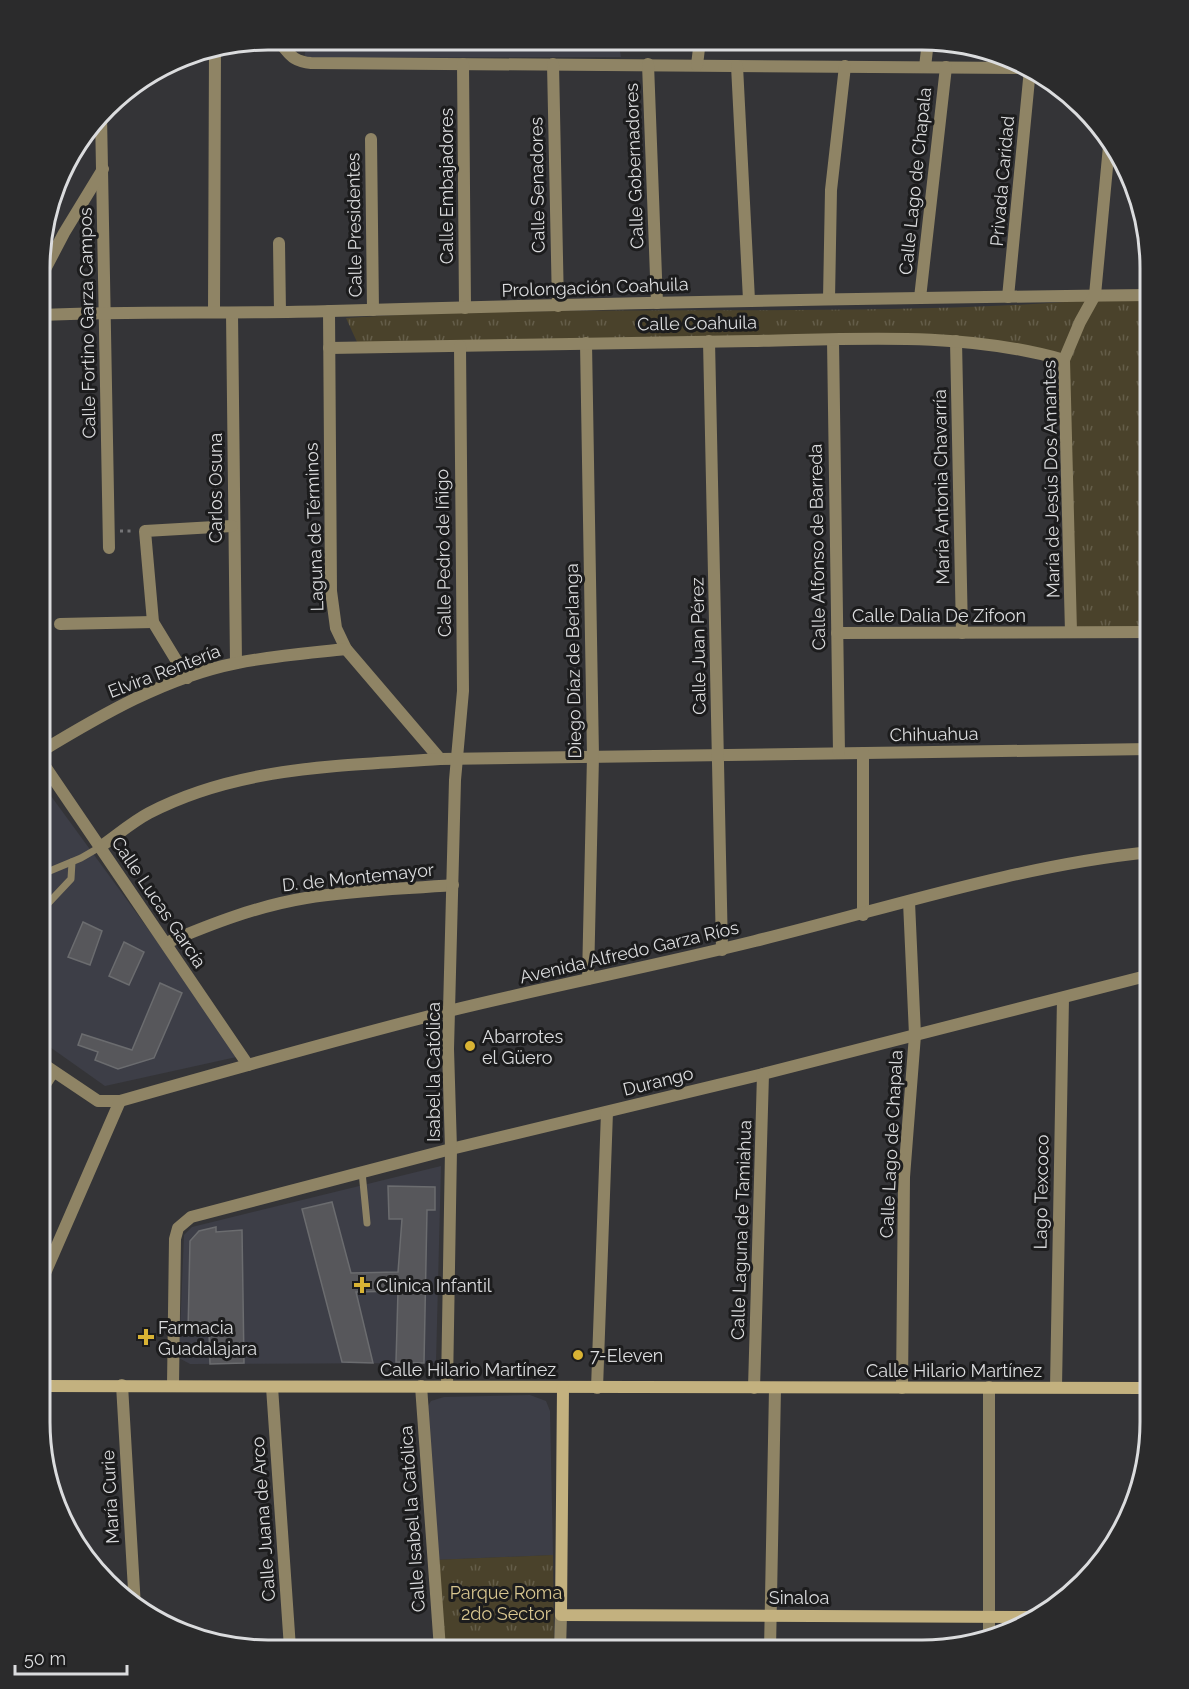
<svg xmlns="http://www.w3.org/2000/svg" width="1189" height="1689" font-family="Raleway,sans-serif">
  <defs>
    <pattern id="park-tufts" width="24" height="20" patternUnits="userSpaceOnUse" patternTransform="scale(1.5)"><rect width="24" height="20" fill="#4a422b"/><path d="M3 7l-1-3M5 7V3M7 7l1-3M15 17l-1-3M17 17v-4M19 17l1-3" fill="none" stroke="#645d49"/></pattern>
  </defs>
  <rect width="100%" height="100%" fill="#343437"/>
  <g fill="#3d3e47">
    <polygon points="308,39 618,40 621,57 304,58"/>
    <polygon points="40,781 241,1056 105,1086 40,1040"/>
    <polygon points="441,1166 436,1363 190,1364 179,1358 184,1235 192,1227"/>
    <polygon points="530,1395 546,1401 550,1411 553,1555 434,1560 428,1406 431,1401 444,1397"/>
  </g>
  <g fill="url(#park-tufts)">
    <path d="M1150,295V632H1071L1064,360L956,341L357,342L346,318C613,301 883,322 1150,295Z"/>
    <polygon points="553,1555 554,1649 440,1649 434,1560"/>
  </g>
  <g fill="#57575b" stroke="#6b6c6f" stroke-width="1.5">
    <polygon points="83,922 102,931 90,965 68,957"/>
    <polygon points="124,942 144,952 129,985 109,976"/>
    <polygon points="160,983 182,993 154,1058 118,1069 95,1060 98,1052 78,1045 82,1034 132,1050"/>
    <polygon points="388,1186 435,1187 435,1210 427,1210 424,1363 396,1362 398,1291 356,1292 373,1363 342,1362 302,1209 332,1202 351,1273 398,1272 402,1219 389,1219"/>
    <polygon points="216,1227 216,1232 242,1230 244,1363 210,1364 209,1331 188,1332 190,1241 199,1231"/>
  </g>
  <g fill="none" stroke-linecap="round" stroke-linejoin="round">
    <polyline stroke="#747477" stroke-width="3" stroke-dasharray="3 4.5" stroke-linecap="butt" points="120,531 134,531"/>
    <g stroke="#8f8465" stroke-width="7">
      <polyline points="40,875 81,858 100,847"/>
      <polyline points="40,912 71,879 72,862"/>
      <polyline points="362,1172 367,1223"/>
    </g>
    <g stroke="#8f8465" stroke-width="12">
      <path d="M270,39C289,43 284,61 311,63L1029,68"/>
      <polyline points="463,64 465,308"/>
      <polyline points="553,64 558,306"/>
      <polyline points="648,64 657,303"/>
      <polyline points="697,65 700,40"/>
      <polyline points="737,66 749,300"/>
      <polyline points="925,67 928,41"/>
      <polyline points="101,115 109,548"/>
      <polyline points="371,139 373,310"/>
      <polyline points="279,243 280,312"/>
      <polyline points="41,277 64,233 103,169"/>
      <polyline points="1008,297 1030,69"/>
      <polyline points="920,298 946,67"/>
      <polyline points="829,299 831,190 845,66"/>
      <polyline points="329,311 331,591 336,628 346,649 440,759 1150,749"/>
      <polyline points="214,312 215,48"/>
      <polyline points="232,313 236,663"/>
      <path d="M41,315C137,311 234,314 331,311C604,303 877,298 1150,295"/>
      <polyline points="833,340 839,753"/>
      <polyline points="709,341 722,950"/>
      <polyline points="956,341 962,633"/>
      <polyline points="586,343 593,756 588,979"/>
      <path d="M329,348C470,346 611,343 752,341C856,339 963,331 1064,360"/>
      <polyline points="60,624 153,622"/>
      <polyline points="1071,632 1064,360 1080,322 1095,295 1109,146"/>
      <polyline points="837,633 1150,632"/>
      <polyline points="187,678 153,622 145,531 232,526"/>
      <path d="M40,752C101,715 166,677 237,663C272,656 310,653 346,649"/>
      <polyline points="863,753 863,915"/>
      <polyline points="40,759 248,1065"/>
      <path d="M100,847C116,836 132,822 149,813C239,766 341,766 440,759"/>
      <path d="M166,943C211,924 257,906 306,898C354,890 404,889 453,885"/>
      <path d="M40,1062L98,1101H120C229,1070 339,1039 449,1011C551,986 654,966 755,941C886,909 1015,866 1150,852"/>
      <polyline points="40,1092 53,1072"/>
      <polyline points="39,1287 120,1101"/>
      <polyline points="122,1385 135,1607"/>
      <polyline points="173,1385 175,1239 178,1228 191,1217 451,1149 763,1074 1150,975"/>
      <polyline points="421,1386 440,1649"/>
      <polyline points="447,1386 451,1149 448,1049 455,780 463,691 460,346"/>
      <polyline points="272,1387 290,1648"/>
      <polyline points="989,1387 989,1634"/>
      <polyline points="1056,1387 1063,998"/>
      <polyline points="597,1388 607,1112"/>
      <polyline points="754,1388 763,1074"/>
      <polyline points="902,1388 904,1177 915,1035 909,902"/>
      <polyline points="560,1649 561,1615"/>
      <polyline points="770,1650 775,1388"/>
    </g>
    <g stroke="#c3b17f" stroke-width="12">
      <polyline points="39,1386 1150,1388"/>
      <polyline points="563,1387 561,1615 1036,1617"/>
    </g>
  </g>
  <g fill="#d9b334" stroke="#1c1c1d" stroke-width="2">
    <circle cx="470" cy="1046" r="6"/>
    <path d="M359 1276h6v6h6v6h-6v6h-6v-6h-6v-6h6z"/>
    <path d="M143 1328h6v6h6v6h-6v6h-6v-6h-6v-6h6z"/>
    <circle cx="578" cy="1355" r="6"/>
  </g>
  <g text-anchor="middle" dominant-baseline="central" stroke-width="6" stroke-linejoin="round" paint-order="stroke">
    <g font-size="18" fill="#dbdcde" stroke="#1c1c1d">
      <text transform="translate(634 166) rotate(-92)">Calle Gobernadores</text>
      <text transform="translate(915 181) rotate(-84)">Calle Lago de Chapala</text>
      <text transform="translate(1002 181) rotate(-85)">Privada Caridad</text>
      <text transform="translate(537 185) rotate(-91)">Calle Senadores</text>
      <text transform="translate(446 186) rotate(-90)">Calle Embajadores</text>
      <text transform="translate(354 225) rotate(-91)">Calle Presidentes</text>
      <text transform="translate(595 287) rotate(-2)">Prolongación Coahuila</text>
      <text transform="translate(87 323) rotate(-91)">Calle Fortino Garza Campos</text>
      <text transform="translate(697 323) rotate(-1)">Calle Coahuila</text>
      <text transform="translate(1051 479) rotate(-91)">María de Jesús Dos Amantes</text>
      <text transform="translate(941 487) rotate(-91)">María Antonia Chavarría</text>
      <text transform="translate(215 488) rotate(-90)">Carlos Osuna</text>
      <text transform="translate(314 527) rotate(-92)">Laguna de Términos</text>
      <text transform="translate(817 547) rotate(-91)">Calle Alfonso de Barreda</text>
      <text transform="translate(443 553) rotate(-91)">Calle Pedro de Iñigo</text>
      <text x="939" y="615">Calle Dalia De Zifoon</text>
      <text transform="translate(698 646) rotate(-91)">Calle Juan Pérez</text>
      <text transform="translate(573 661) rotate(-91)">Diego Díaz de Berlanga</text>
      <text transform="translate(164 671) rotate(-21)">Elvira Rentería</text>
      <text transform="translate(934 734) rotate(-1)">Chihuahua</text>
      <text transform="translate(358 877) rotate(-6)">D. de Montemayor</text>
      <text transform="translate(159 902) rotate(56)">Calle Lucas García</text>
      <text transform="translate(629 952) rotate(-13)">Avenida Alfredo Garza Ríos</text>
      <text transform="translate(433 1072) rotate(-90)">Isabel la Católica</text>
      <text transform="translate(658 1081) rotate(-14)">Durango</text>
      <text transform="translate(891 1144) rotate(-87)">Calle Lago de Chapala</text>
      <text transform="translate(1041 1192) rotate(-89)">Lago Texcoco</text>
      <text transform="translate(741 1230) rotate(-88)">Calle Laguna de Tamiahua</text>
      <text x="468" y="1369">Calle Hilario Martínez</text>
      <text x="954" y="1370">Calle Hilario Martínez</text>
      <text transform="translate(110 1497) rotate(-93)">María Curie</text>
      <text transform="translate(263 1519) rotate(-94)">Calle Juana de Arco</text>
      <text transform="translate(412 1519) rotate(-94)">Calle Isabel la Católica</text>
      <text x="799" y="1597">Sinaloa</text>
    </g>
    <g font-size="18" fill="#dbdcde" stroke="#1c1c1d" text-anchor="start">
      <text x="482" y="1036">Abarrotes<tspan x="482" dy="21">el Güero</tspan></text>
      <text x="376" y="1285">Clinica Infantil</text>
      <text x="158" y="1327">Farmacia<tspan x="158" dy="21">Guadalajara</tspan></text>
      <text x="590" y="1355">7-Eleven</text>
    </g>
    <g font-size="18" fill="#d8c690" stroke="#1c1c1d">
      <text x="506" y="1592">Parque Roma<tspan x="506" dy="21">2do Sector</tspan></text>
    </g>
  </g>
  <path d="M0 0H1189V1689H0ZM268 50H922A218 218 0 0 1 1140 268V1422A218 218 0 0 1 922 1640H268A218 218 0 0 1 50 1422V268A218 218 0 0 1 268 50Z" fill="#2b2b2c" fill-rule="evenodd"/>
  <path fill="none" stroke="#dbdcde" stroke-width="3" d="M268 50H922A218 218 0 0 1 1140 268V1422A218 218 0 0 1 922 1640H268A218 218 0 0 1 50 1422V268A218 218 0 0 1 268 50Z"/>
  <path d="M15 1665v9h112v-9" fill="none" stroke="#dbdcde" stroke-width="3"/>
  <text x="24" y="1665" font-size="18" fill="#dbdcde" stroke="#1c1c1d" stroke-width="4.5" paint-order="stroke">50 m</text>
</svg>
